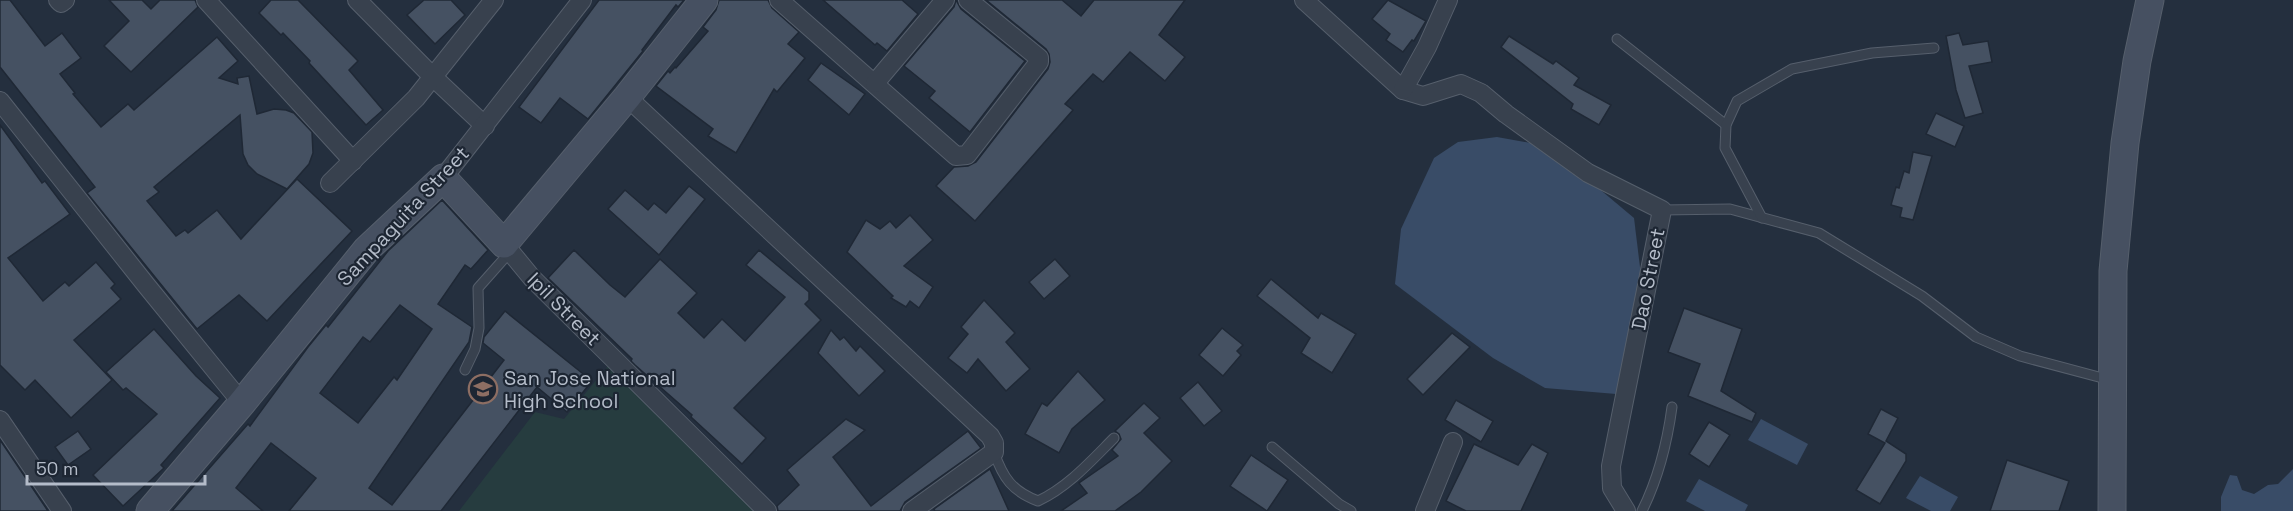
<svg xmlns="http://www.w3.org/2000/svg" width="2293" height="511" font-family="'Space Grotesk',sans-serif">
  <rect width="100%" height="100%" fill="#242f3e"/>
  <polygon fill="#263c3f" points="608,366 756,511 459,511 535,412 564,419"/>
  <g fill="#394c67">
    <polygon points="1497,137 1536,144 1597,187 1634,218 1640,267 1641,310 1616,394 1545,388 1493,358 1395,284 1401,229 1434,158 1458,142"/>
    <polygon points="1761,419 1808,444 1797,465 1748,440"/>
    <polygon points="2293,469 2293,511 2221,511 2221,497 2230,475 2237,476 2242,490 2254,494 2268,485 2278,484"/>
    <polygon points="1920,476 1958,497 1950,511 1931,511 1906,498"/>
    <polygon points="1699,479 1748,505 1745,511 1705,511 1686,501"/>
  </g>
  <g fill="#455162" stroke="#1f2835" stroke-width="1.5" fill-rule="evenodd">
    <polygon points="0,0 10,0 45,46 62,33 81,58 60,74 75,93 73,94 101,127 128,104 134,110 217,37 238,61 219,78 238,84 237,78 249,76 257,114 274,109 286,110 294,113 312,132 313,153 309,164 287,189 257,174 248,165 243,154 240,115 154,187 159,192 147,201 176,236 185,230 188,233 217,210 241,239 297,179 352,231 267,321 239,295 197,329 87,193 95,187 0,67"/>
    <polygon points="109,0 142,0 151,9 160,0 195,0 198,7 131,72 104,46 129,21"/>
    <polygon points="271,0 298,0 358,61 349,70 383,110 366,125 309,63 310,61 283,33 281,35 259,13"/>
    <polygon points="424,0 451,0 465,15 435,44 407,15"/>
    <polygon points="599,0 684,0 678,7 676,5 642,50 643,51 588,119 560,98 541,123 519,107"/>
    <polygon points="719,0 768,0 772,8 799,32 788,44 805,58 777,92 774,89 736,153 708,136 713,129 656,86 668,71 670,73 675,67 676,68 708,31 703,27 716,10"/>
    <polygon points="823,0 902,0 918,14 887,51 877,43 875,45"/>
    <polygon points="956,0 961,9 1025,61 970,132 929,98 935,91 904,66 954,7"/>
    <polygon points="986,0 1062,0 1081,16 1094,0 1185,0 1159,35 1185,57 1165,81 1130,52 1103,82 1093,74 1065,104 1073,110 975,221 936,186 954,167 968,166 976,162 1048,69 1050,62 1049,54 1046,49"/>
    <polygon points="1388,0 1426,21 1414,41 1412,40 1403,52 1386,40 1390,34 1372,19"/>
    <polygon points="1959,33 1963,45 1988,41 1992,62 1969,66 1983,113 1965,118 1956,90 1946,36"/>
    <polygon points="1509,36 1553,64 1556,61 1579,78 1574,85 1611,105 1599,125 1571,109 1573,104 1501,47"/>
    <polygon points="821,63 865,94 849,115 808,80"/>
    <polygon points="1936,113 1964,126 1955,147 1926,134"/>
    <polygon points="0,125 42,183 45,181 70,214 8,258 43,301 65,282 69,286 96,262 115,284 111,288 121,299 74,340 112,380 71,418 35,380 25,390 0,365"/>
    <polygon points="1913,152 1932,156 1913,220 1900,217 1902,208 1891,205 1896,187 1899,188 1904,171 1909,173"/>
    <polygon points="689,186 705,199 659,255 608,209 625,190 648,210 654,203 666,213"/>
    <path d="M442,200L488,250L471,269L465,265L438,304L472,327L469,342L369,488L392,505L504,360L483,343L484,337L505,311L592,381L567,412L537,387L441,511H289L316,478L271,443L236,488L263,511H172L248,424L250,426L308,347L326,325L328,327L388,251ZM400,305L432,329L397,380L394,377L358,423L320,393L363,337L370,342Z"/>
    <polygon points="910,215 933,240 904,266 933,287 919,308 910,301 906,307 891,298 893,296 847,252 866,220 880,229 890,221 896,228"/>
    <polygon points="574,250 610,285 625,297 660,259 697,293 678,313 704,338 722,319 745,341 785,297 746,265 759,250 809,292 809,300 805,304 821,320 734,408 766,438 742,464 691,417 692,415 635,365 631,361 632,359 548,278"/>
    <polygon points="1055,259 1070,276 1044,299 1029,282"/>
    <polygon points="1271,279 1318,318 1321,313 1356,334 1332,373 1301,353 1310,338 1257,296"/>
    <polygon points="984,300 1015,333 1006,342 1030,369 1006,391 978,359 967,373 948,358 968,334 961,327"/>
    <polygon points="1684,308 1742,329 1721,391 1756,413 1752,422 1688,396 1700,364 1668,352"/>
    <polygon points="1222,328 1243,345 1237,351 1241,355 1223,376 1199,355"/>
    <polygon points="154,329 196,376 220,398 161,465 164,468 123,506 93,475 157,414 126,388 123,390 106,372"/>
    <polygon points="831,330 840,340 844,337 856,351 860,346 885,371 859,396 818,353"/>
    <polygon points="1452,333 1470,347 1423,395 1407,379"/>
    <polygon points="1078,371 1105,400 1072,429 1059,453 1025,434 1042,403 1047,406"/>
    <polygon points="1198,382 1222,411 1204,426 1180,398"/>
    <polygon points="1456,400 1493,421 1481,442 1445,420"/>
    <polygon points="1144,403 1160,418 1144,433 1172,461 1141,492 1115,511 1061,511 1087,493 1079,483 1118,456 1112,450 1121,439 1119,434 1115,431"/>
    <polygon points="1881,409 1898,418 1886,441 1906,454 1906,461 1880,504 1856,490 1885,443 1868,434"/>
    <polygon points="846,419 865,430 833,457 871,506 968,431 981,448 905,502 900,511 778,511 777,506 799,485 787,470"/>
    <polygon points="1709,422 1730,435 1709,467 1689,454"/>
    <polygon points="78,431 91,449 68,465 55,447"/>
    <polygon points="0,440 48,511 0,511"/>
    <polygon points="1474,444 1518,465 1532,444 1548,453 1521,511 1466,511 1446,501"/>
    <polygon points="1251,455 1288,480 1267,511 1230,486"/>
    <polygon points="2007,460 2069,481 2059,511 1990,511"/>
    <polygon points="990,469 1009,511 935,511 934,509"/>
  </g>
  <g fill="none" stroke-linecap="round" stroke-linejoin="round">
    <g stroke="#565f6c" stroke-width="11">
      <g id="lane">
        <polyline points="1617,39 1726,125"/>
        <polyline points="1662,210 1730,209 1819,233 1922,296 1976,337 2020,356 2110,380"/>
        <polyline points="1762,218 1725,148 1726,125 1737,101 1792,69 1872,53 1934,48"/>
        <polyline points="465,370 475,349 479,328 478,288 510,252"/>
        <polyline points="1272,447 1339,504 1351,511"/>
        <path d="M994,452C1003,478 1012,491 1038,501C1068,487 1091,461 1114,438"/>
        <path d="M1642,511C1659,477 1667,444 1672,407"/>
      </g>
    </g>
    <g stroke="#565f6c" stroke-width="20">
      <g id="street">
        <polyline points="58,0 61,3 65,0"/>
        <polyline points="206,0 353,161"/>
        <polyline points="357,0 433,77 485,126"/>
        <polyline points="779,0 956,156 967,155 1039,62 1039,58 968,0"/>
        <polyline points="1304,0 1403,90 1423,96 1461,84 1481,93 1506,114 1588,173 1662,210 1611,466 1612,488 1626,511"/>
        <polyline points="875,83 945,0"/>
        <polyline points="1403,90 1427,47 1448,0"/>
        <polyline points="627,97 990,436 994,443 994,452 912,511"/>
        <polyline points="0,101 146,285 242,403"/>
        <polyline points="443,178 582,0"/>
        <polyline points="330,183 416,98 494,0"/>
        <polyline points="504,244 532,278 767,511"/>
        <polyline points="0,420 62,511"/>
        <polyline points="1425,511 1453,442"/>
      </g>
    </g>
    <g stroke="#565f6c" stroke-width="29">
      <g id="secondary">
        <polyline points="150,511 242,403 367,249 443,178 504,244 627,97 704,0"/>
        <polyline points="2112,511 2113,271 2125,143 2137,61 2150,0"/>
      </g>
    </g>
    <use href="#lane" stroke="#38414e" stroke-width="9"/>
    <use href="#street" stroke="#38414e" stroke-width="18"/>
    <use href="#secondary" stroke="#465061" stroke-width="27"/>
  </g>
  <defs>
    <g id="school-ring" transform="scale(1.5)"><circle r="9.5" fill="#1d2633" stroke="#8d6e63" stroke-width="1.5"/><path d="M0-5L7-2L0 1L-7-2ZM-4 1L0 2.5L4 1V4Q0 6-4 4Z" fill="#8d6e63"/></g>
  </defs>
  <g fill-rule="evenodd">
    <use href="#school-ring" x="483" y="389"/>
  </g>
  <g text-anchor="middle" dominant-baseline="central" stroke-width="4.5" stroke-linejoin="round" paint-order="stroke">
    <g font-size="20" fill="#b4bcc9" stroke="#1d2633">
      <text transform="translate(403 216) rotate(-47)">Sampaguita Street</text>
      <text transform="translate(1648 279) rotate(-79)">Dao Street</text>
      <text transform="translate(564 309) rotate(45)">Ipil Street</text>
    </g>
    <g font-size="20" fill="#b4bcc9" stroke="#1d2633" text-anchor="start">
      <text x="504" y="378">San Jose National<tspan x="504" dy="23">High School</tspan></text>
    </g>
  </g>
  <path d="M27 475v9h178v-9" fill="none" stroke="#b4bcc9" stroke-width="3"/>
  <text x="36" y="475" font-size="18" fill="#b4bcc9" stroke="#1d2633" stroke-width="4.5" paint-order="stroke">50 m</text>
</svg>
